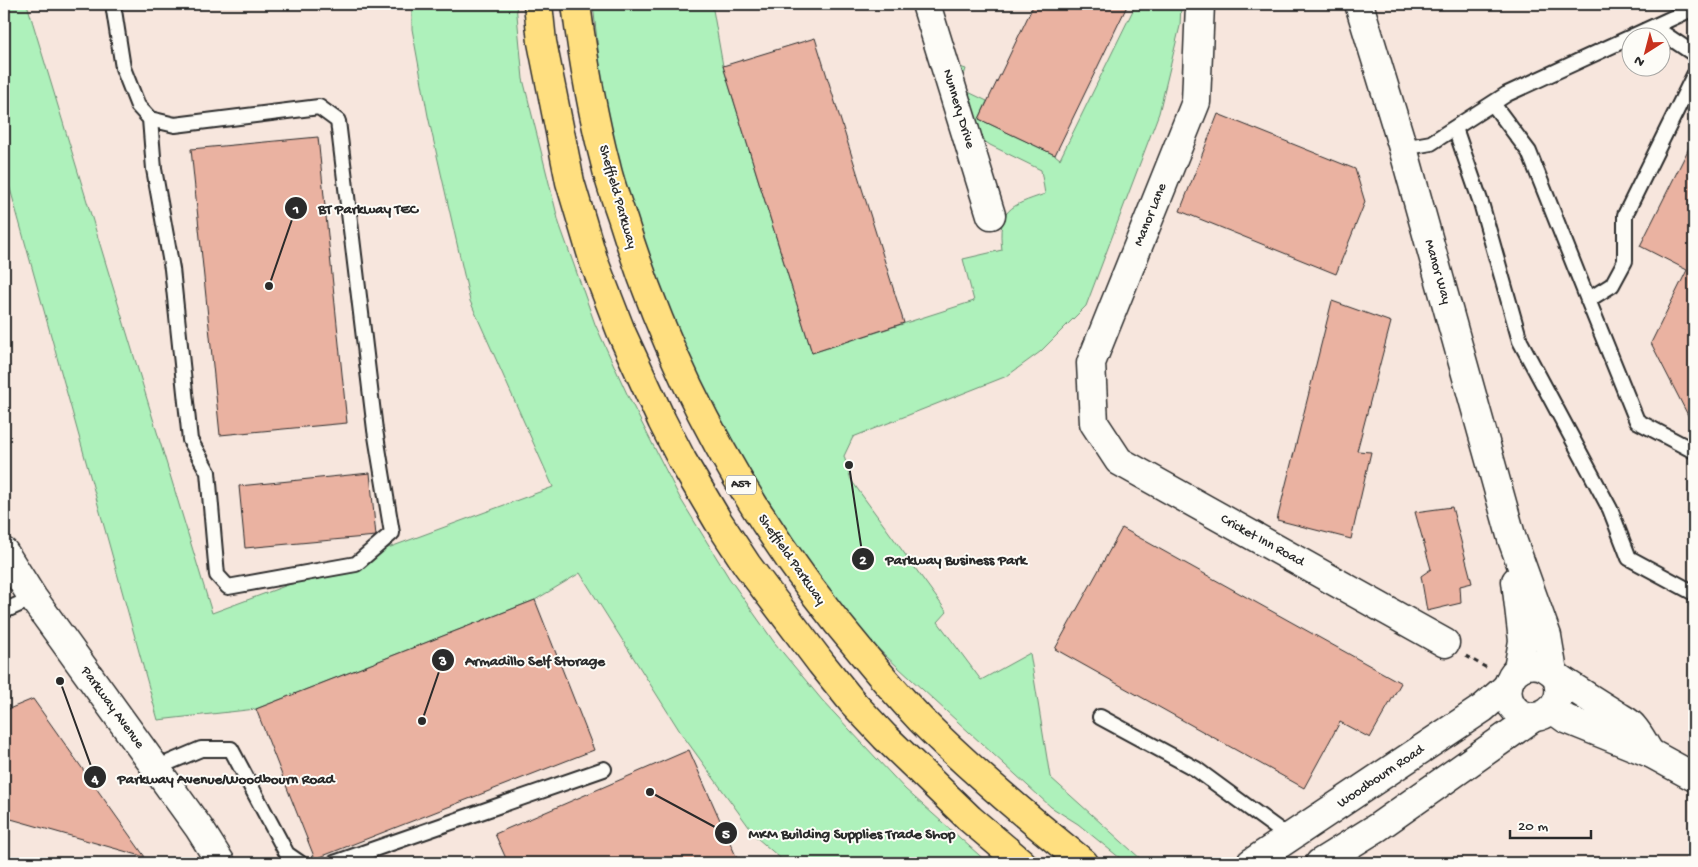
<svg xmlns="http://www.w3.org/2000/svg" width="1698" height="867" font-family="'Gochi Hand',sans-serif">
  <rect width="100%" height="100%" fill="#fdfcf7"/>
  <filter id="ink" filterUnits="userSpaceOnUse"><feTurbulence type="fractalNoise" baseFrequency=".02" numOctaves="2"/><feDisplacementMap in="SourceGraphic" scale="10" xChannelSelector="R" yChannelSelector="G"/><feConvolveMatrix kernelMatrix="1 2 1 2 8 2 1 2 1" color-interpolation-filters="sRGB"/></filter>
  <g filter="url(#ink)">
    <path fill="#f7e6dd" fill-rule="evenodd" d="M4,4H1694V863H4ZM1630,38H1660V68H1630Z"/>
    <g fill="#aef1bb" stroke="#6c8e73">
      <polygon points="4,4 27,4 212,613 553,487 470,301 428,116 412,29 412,4 516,4 523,79 559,223 595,324 628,396 680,498 729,578 774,642 822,700 905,789 988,863 786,863 757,838 681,733 580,573 535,600 256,709 158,720 4,167"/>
      <path d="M593,4H712L723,66L812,353L974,301L963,259L1002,250C997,209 1010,206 1045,194L1041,170L990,145L973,133L960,93L954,65L966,69L960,88L987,101L979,119L1055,155L1060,159L1136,4H1181L1180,26L1159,113L1086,306L1040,352L1007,376L853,437L844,456L851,480L947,612L938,622L981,680L1030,653L1050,777L1142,860L1139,863H1126L1078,824L1051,807L852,625L761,495L674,333L629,202L605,112Z"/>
    </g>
    <g fill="#eab2a1" stroke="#2b2b2b">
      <polygon points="1034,4 1128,4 1055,155 979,119"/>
      <polygon points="815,38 904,323 812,353 723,66"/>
      <polygon points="1218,114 1355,169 1365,202 1336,274 1180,211"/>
      <polygon points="318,137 347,423 220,435 191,149"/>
      <polygon points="1694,138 1694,427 1651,343 1687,270 1640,246"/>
      <polygon points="1332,301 1391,322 1357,451 1371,452 1351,539 1277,520"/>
      <polygon points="370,473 376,536 245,548 239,486"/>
      <polygon points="1452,507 1472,583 1460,586 1461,603 1427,611 1421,576 1431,569 1415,512"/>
      <polygon points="1122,528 1401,683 1370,738 1340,722 1304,788 1055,649"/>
      <polygon points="535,600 594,750 315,859 256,709"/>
      <polygon points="33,699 145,857 4,817 4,711"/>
      <polygon points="689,750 739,863 508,863 495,834"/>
    </g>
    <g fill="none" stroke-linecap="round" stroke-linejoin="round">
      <g stroke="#2b2b2b" stroke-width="18">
        <g id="service">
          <polyline points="113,4 123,68 138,106 150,119 175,125 319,107 338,121 375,430 392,533 356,564 228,587 217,575 208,472 190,440 172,269 154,169 150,119"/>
          <polyline points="1654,27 1694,54"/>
          <polyline points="1694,75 1625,215 1625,261 1612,285 1588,300 1637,421 1694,451"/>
          <polyline points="1493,104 1529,152 1588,300"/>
          <polyline points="1455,128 1481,203 1520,341 1610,509 1629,558 1694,593"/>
          <polyline points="1403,148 1431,143 1507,94 1694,8"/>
          <polyline points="4,611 33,598"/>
          <polyline points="1100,717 1196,769 1290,838"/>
          <polyline points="156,768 201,749 231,749 287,854 300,863"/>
          <polyline points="334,863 604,769"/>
        </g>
      </g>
      <g stroke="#2b2b2b" stroke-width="31">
        <g id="minor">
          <polyline points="926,4 991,215"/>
          <polyline points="1200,4 1196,102 1091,363 1094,423 1119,461 1445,643"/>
          <polyline points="4,552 33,598 199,828 221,863"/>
        </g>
      </g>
      <g stroke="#2b2b2b" stroke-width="31">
        <g id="tertiary">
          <polyline points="1359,4 1403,148 1512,539 1547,636 1553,672"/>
          <polyline points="1516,581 1523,641 1518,669"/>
          <path d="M1556,676C1571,710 1530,731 1512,706C1507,698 1506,688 1510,680C1514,669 1526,663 1538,665C1548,666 1554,675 1563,681C1580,692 1597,703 1615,714C1620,718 1629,721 1633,727C1640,735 1644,744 1650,753"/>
          <polyline points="1552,709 1566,719 1650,753 1694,777"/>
          <polyline points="1251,863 1483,708 1508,686"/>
          <polyline points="1320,863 1378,827 1534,717"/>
        </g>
      </g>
      <g stroke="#2b2b2b" stroke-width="31">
        <g id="trunk">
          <polyline points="538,4 542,42 570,182 594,262 622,334 662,421 682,460 718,521 747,565 821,663 854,704 885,737 970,819 1022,863"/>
          <path d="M576,4C583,58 592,113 606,166C610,184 617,202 623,220C673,381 754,526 863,654C882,677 901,699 921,720C972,771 1028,818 1084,863"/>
        </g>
      </g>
      <polyline stroke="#2b2b2b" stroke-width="3" stroke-dasharray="5 4" stroke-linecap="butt" points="1466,656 1487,668"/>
      <use href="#service" stroke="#fdfcf7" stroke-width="14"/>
      <use href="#minor" stroke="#fdfcf7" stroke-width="28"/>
      <use href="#tertiary" stroke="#fdfcf7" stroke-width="28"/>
      <use href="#trunk" stroke="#ffdf80" stroke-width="28"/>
    </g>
  </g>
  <g text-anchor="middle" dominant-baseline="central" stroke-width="4" stroke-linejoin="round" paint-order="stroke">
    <rect fill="#fdfcf7" stroke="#6a6a68" stroke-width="1" x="726" y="475.5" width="30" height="19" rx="4"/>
    <g font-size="12" font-weight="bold" fill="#2b2b2b">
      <text x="741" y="485">A57</text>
    </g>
    <g font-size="14" fill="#2b2b2b" stroke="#fdfcf7">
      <text transform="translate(958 109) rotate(73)">Nunnery Drive</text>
      <text transform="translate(617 197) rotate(74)">Sheffield Parkway</text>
      <text transform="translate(1151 215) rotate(-68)">Manor Lane</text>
      <text transform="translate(1437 272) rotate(74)">Manor Way</text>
      <text transform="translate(1262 541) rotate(29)">Cricket Inn Road</text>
      <text transform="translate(791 560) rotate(55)">Sheffield Parkway</text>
      <text transform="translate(112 708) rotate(54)">Parkway Avenue</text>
      <text transform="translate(1381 777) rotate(-34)">Woodbourn Road</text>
    </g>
  </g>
  <path fill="none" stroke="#2b2b2b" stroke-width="2" d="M269 286L296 208M849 465L863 559M422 721L443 660M60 681L95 777M650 792L726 833"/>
  <g fill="#2b2b2b" stroke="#fdfcf7" stroke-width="2">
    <circle cx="269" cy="286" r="5"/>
    <circle cx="849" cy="465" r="5"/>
    <circle cx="422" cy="721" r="5"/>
    <circle cx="60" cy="681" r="5"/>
    <circle cx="650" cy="792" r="5"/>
    <circle cx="296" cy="208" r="12"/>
    <circle cx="863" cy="559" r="12"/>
    <circle cx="443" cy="660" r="12"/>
    <circle cx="95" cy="777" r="12"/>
    <circle cx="726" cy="833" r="12"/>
  </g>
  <g font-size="15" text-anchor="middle" font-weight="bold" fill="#fff">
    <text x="296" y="213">1</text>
    <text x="863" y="564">2</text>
    <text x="443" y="665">3</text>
    <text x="95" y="783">4</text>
    <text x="726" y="838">5</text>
  </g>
  <g font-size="15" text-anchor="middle" font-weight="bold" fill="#2b2b2b" stroke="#fdfcf7" stroke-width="4" stroke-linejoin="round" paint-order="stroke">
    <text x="368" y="213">BT Parkway TEC</text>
    <text x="956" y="564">Parkway Business Park</text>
    <text x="535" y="665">Armadillo Self Storage</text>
    <text x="226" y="783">Parkway Avenue/Woodbourn Road</text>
    <text x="852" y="838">MKM Building Supplies Trade Shop</text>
  </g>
  <rect width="1698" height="867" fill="none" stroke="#fdfcf7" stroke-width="20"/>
  <rect x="10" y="10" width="1678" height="847" fill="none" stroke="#2b2b2b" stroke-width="2" filter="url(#ink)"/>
  <g transform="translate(1646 52) rotate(216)"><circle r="24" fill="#fdfcf7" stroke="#a9a8a5"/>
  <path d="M0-4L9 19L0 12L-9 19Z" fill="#c8321e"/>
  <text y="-8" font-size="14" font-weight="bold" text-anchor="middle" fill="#2b2b2b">N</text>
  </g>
  <path d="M1510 830v8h81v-8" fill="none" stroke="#2b2b2b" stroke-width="2.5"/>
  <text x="1518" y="830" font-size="15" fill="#2b2b2b" stroke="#fdfcf7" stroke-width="4" paint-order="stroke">20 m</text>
</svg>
